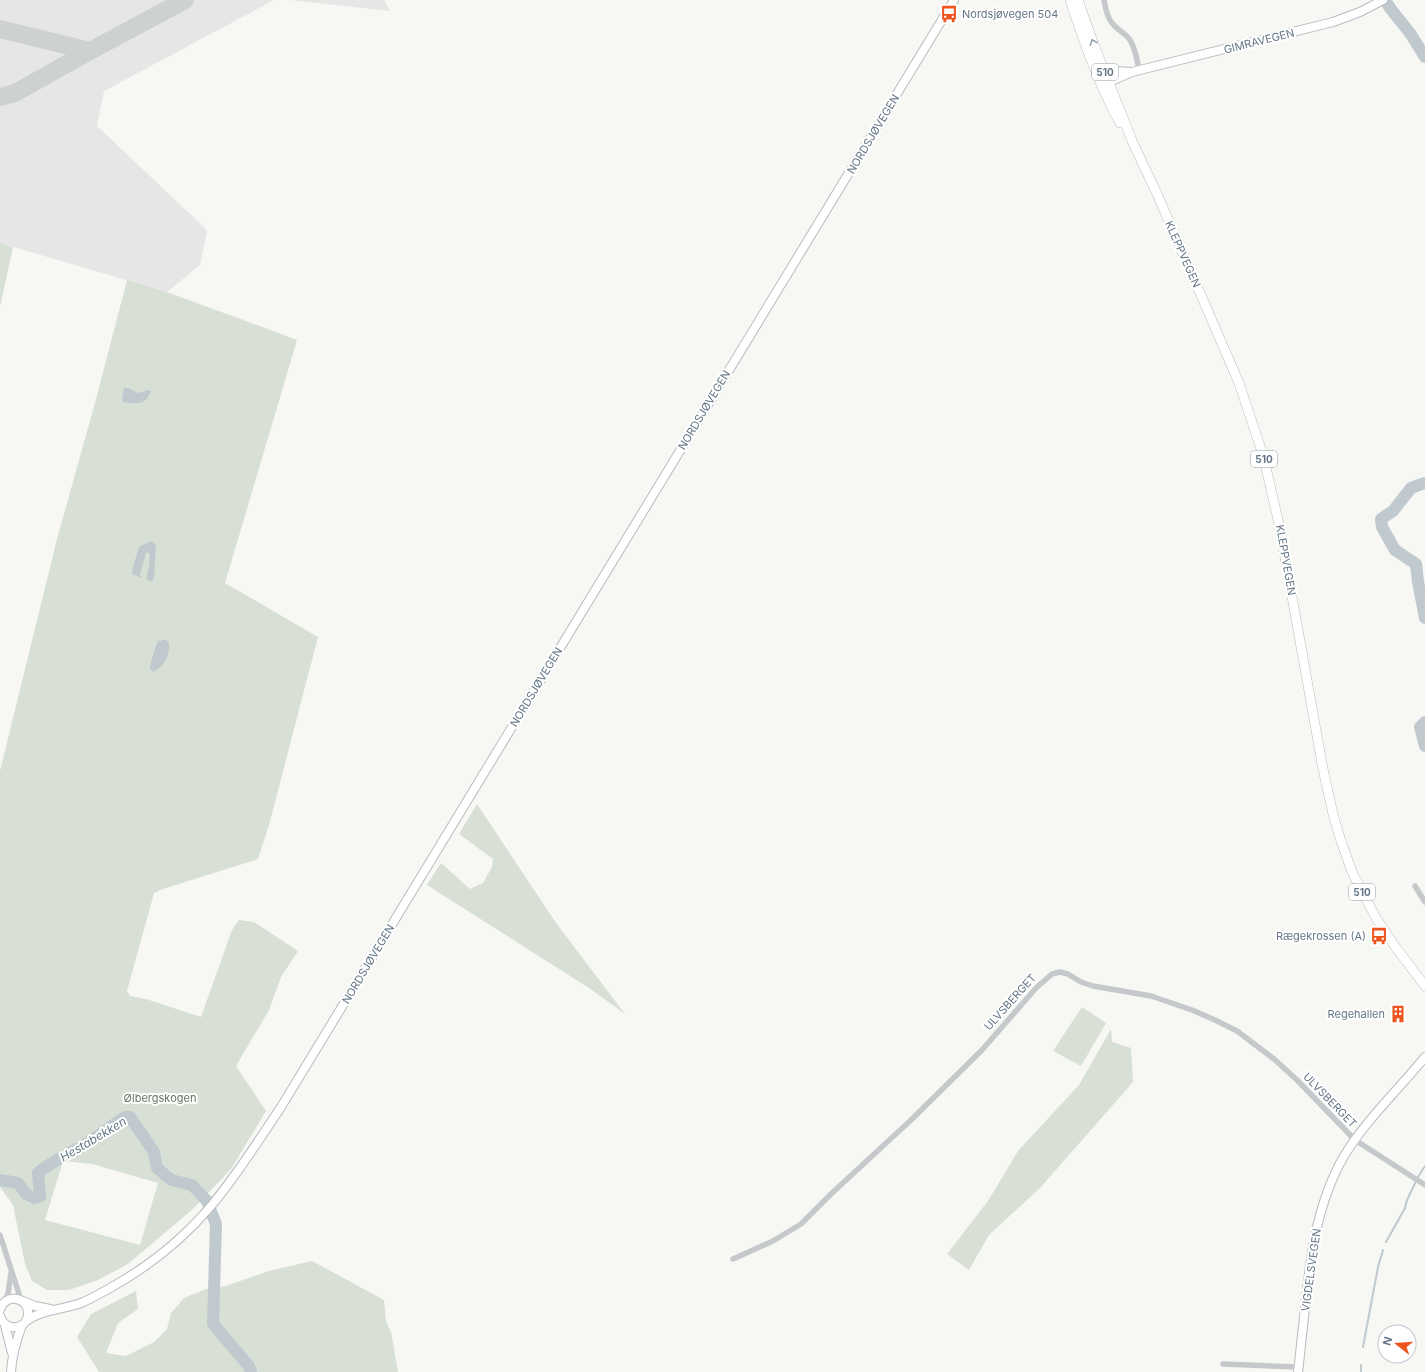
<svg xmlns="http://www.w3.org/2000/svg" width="1425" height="1372" font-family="Inter,sans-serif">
  <rect width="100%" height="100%" fill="#f7f7f4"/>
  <g fill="#e5e6e5">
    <polygon points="0,0 274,0 104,91 97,126 207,230 200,265 167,292 0,243"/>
    <polygon points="290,0 384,0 390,11"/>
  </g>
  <g fill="#d8dfd5" fill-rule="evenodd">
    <polygon points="0,243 13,247 0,307"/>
    <path d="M127,280L167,292L297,340L225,583L318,637L269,825L258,859L163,889L154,893L127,991L130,996L146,999L201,1017L232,930L239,920L254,922L298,951L281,977L269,1010L236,1066L266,1111L231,1169L194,1208L128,1264L98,1280L69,1290H47L32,1281L25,1264L13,1205L0,1187V771L57,539L95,403ZM63,1161L92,1164L158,1183L140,1245L45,1220Z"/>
    <polygon points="477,804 556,923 625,1014 589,988 427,885 441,863 470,889 483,883 492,867 493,859 459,834"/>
    <polygon points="1082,1007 1106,1023 1081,1066 1053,1051"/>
    <polygon points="1111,1029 1112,1042 1131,1048 1133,1082 1040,1188 989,1235 969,1270 947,1254 988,1201 1018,1151 1079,1085"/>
    <polygon points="312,1261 384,1300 386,1321 391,1332 398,1372 99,1372 77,1337 91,1314 136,1291 138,1309 118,1323 106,1353 126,1356 154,1342 167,1329 171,1313 184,1298 206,1289 226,1286 269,1271"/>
  </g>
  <g fill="#bfc9ce">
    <path d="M124,388H128L138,393L148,390L151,391C146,406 136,404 123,402L122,398Z"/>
    <path d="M151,541L156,545L154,578L152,581L147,580C146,575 148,573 149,567C150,563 149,559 150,554L148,552L146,553L140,574L141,578L132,574L133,567L139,547Z"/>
    <path d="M163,640H166L169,643C170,655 165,665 154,672L150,669C150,663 155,648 158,641Z"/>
  </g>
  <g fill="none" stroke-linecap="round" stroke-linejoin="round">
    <g stroke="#bfc9ce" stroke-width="2">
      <polyline points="1386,1242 1405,1208 1407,1200 1418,1177 1425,1166"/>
      <polyline points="1363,1347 1378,1267 1383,1250"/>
      <polyline points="1361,1372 1361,1365"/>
    </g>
    <g stroke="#bfc9ce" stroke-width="12">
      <polyline points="1385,0 1390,8 1410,33 1425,57"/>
      <polyline points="1425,483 1411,488 1393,511 1381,519 1382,527 1395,550 1416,564 1418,582 1425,618"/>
      <polyline points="1425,722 1420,727 1425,746"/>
      <path d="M0,1180L18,1183L26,1194L34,1198L40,1196L38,1173C51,1162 66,1155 81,1147C96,1138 110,1127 125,1117H130L154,1152L157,1168L171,1180L192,1185L207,1201L216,1224L213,1324L249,1366L251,1372"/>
    </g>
    <g stroke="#ced1d2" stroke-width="18">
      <polyline points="0,29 90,51"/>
      <polyline points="0,97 15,93 90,51 185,0"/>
    </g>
    <g stroke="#b7bcc1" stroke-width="10">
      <g id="secondary">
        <path d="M1132,72C1118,71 1110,69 1100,81L1109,82L1132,72L1333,22L1360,12L1383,0"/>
        <polyline points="23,1301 35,1306 50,1309"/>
        <path d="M0,1310C5,1292 30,1297 28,1315C26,1331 4,1331 0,1316"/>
        <path d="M26,1321C43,1309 62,1310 81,1303C91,1299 101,1293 110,1288C148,1267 183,1239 211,1206C237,1175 259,1140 281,1107L954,0"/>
        <polyline points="5,1325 12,1353"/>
        <path d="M11,1372C12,1355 16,1341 22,1325"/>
        <path d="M1298,1372C1300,1357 1301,1342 1303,1327C1309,1268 1314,1208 1344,1156C1366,1120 1398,1090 1425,1057"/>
      </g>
    </g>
    <g stroke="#b8bcc0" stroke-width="10">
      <g id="primary">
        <path d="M1070,0C1083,40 1099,86 1120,123"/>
        <polyline points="1078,0 1094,45 1133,143 1158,196 1239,383 1263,455 1279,524 1323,769 1333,814 1339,835 1352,872 1376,918 1394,945 1425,986"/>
      </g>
    </g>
    <g stroke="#c5c9cc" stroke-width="5.5">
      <path d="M1104,0C1106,11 1108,21 1117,28C1121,32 1127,35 1130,40C1136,49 1137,61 1139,70"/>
      <polyline points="1415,886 1425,902"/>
      <polyline points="0,1235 21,1300"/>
      <polyline points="733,1259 773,1241 801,1224 831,1194 911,1120 982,1050 1036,988 1052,974 1060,972 1068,974 1081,982 1093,986 1151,996 1192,1010 1215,1020 1237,1031 1274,1059 1297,1080 1355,1140 1425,1185"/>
      <polyline points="4,1302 8,1294 11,1273"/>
      <polyline points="1223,1364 1298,1367"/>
    </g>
    <use href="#secondary" stroke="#fff" stroke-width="8"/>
    <use href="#primary" stroke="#fff" stroke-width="9"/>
  </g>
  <defs><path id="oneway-chevron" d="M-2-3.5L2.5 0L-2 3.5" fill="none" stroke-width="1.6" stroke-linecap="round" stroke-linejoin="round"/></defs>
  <use stroke="#929fab" href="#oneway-chevron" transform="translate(1093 42) rotate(-110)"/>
  <defs>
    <g id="bus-bare" transform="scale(1.38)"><path d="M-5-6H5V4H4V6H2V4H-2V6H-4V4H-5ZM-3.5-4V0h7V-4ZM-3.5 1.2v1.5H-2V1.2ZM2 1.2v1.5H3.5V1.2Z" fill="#ed541e" stroke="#fff" stroke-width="2.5" paint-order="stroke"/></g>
    <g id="building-bare" transform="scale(1.38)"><path d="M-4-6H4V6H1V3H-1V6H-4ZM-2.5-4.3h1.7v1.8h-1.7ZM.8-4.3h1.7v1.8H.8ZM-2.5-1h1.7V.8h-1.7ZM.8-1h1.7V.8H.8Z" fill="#ed541e" stroke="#fff" stroke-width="2.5" paint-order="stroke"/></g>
  </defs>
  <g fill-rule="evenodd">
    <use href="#bus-bare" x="949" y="14"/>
    <use href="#bus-bare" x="1379" y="936"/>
    <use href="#building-bare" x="1398" y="1014"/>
  </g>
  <g text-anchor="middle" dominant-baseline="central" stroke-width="4" stroke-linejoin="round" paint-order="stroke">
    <g fill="#fff" stroke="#929fab" stroke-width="1">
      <rect x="1092" y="64" width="26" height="16" rx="3"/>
      <rect x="1251" y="451" width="26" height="16" rx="3"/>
      <rect x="1349" y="884" width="26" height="16" rx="3"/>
    </g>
    <g font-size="10" font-weight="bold" fill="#647687">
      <text x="1105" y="72">510</text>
      <text x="1264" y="459">510</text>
      <text x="1362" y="892">510</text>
    </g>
    <g font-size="11" fill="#647687" stroke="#fff" text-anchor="end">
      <text x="962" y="14" text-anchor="start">Nordsjøvegen 504</text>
      <text x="1366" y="936">Rægekrossen (A)</text>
      <text x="1385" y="1014">Regehallen</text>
    </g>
    <g font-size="11" fill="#647687" stroke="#fff">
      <text transform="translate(1259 41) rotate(-14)">GIMRAVEGEN</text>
      <text transform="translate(873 134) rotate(-59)">NORDSJØVEGEN</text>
      <text transform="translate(1183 254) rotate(66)">KLEPPVEGEN</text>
      <text transform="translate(704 410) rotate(-59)">NORDSJØVEGEN</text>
      <text transform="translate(1286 560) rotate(80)">KLEPPVEGEN</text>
      <text transform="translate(536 687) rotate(-59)">NORDSJØVEGEN</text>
      <text transform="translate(368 964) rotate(-59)">NORDSJØVEGEN</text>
      <text transform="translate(1010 1002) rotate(-48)">ULVSBERGET</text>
      <text transform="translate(1330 1100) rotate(46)">ULVSBERGET</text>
      <text transform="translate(1311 1270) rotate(-82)">VIGDELSVEGEN</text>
    </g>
    <g font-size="11" fill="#647860" stroke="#fff">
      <text x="160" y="1098">Ølbergskogen</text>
    </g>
    <g font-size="12" font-style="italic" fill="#607883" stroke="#fff">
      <text transform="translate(93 1139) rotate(-31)">Hestabekken</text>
    </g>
  </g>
  <g transform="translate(1397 1344) rotate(287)"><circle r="19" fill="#ffffff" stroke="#c1c8cf"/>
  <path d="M0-3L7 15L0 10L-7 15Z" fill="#ed541e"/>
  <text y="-6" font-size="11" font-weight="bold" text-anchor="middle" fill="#647687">N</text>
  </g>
</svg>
